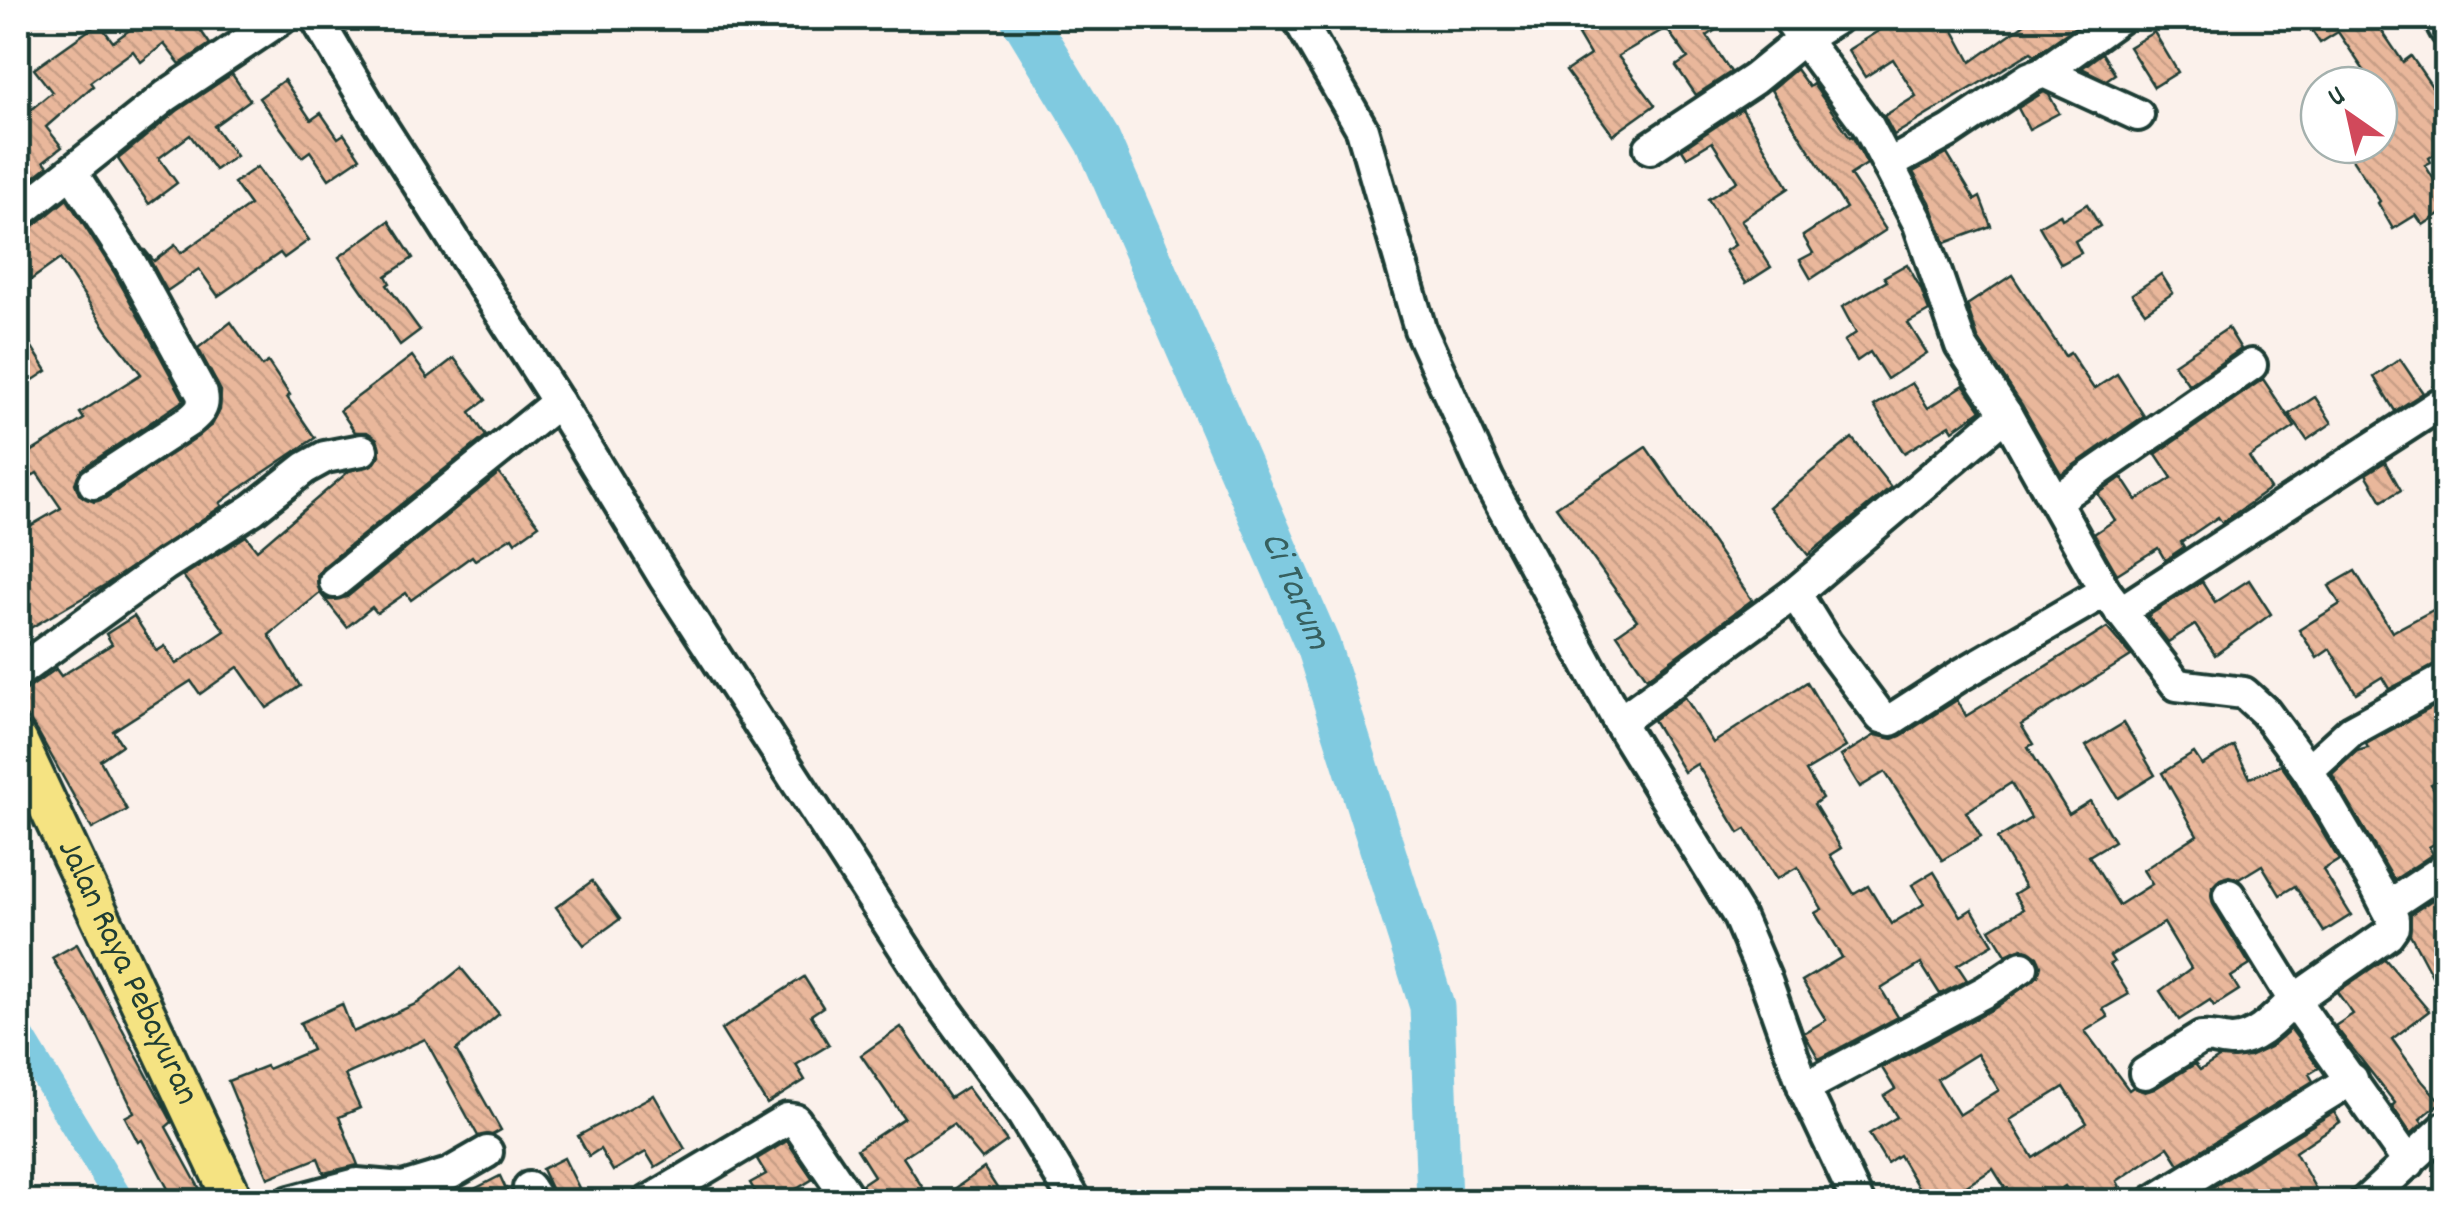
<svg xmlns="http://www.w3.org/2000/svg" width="2464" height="1219" font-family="Dekko,sans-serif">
  <defs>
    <pattern id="building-back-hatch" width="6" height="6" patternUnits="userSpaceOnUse" patternTransform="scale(2.5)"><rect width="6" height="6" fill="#e9b79b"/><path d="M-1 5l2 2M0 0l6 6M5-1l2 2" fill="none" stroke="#c79e86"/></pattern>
  </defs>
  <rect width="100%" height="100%" fill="#fbf1eb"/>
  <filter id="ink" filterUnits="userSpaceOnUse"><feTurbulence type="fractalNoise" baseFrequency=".01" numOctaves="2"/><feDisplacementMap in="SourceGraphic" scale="20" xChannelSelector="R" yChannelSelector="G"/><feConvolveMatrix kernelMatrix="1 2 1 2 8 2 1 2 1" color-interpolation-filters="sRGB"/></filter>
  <g filter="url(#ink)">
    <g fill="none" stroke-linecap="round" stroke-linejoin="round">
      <polyline stroke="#80cae0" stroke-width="28" points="18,1032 121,1202"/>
      <path stroke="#80cae0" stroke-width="45" id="s1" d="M1023,18L1098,141L1318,646L1432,1006L1439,1202"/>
    </g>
    <g fill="url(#building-back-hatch)" stroke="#1f3d34" stroke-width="2.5" fill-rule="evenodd">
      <polygon points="146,18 221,18 201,31 210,44 180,64 164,44 141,62 133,51 90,82 93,86 46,127 62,147 44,161 48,166 18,190 18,120 52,92 34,69 99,23 113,42"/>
      <polygon points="1609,18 1733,18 1707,36 1731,72 1696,95 1676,66 1688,58 1666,28 1618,56 1655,105 1613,135 1566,71 1590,55 1578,35"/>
      <polygon points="1899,18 1947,18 1971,62 2033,18 2088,18 2035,55 2031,52 1894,135 1884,116 1916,96 1893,59 1865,77 1848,50"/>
      <polygon points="2319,18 2373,18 2403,62 2411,56 2446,107 2446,147 2429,158 2431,162 2425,165 2446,199 2446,210 2423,225 2416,215 2393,229 2378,203 2380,201 2343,145 2379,145 2379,85 2345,85 2365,72 2338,32 2320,43 2308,25"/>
      <polygon points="2154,32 2178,72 2154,87 2129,47"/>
      <polygon points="2102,53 2115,74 2106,80 2082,68"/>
      <polygon points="1796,69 1809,87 1813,84 1850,137 1852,136 1867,164 1850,175 1886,230 1811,279 1800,260 1813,253 1803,236 1846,208 1771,90"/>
      <polygon points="232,74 250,100 214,126 236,156 215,170 190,135 159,158 177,183 149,204 118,159 177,111"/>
      <polygon points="284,80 311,120 321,113 338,138 344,134 360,158 329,179 310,151 302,157 259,98"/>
      <polygon points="2044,92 2049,95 2059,113 2029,129 2018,108"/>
      <polygon points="1742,109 1789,188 1741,220 1771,267 1746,283 1725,251 1735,245 1708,199 1737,181 1712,142 1687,157 1682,149"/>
      <polygon points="1947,154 1975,200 1980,197 1991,226 1945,243 1930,202 1913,172"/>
      <polygon points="257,167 309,240 284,258 280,253 218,296 199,269 167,291 144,249 154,261 175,245 181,253 250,205 234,183"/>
      <polygon points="67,199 114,272 184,400 83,468 75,483 79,494 94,502 104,499 212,425 220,410 221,391 198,348 231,322 262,366 268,362 290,395 287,397 315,438 232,494 220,503 222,506 105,585 18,635 18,533 61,508 37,473 18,484 18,460 84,419 80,413 141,374 107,330 60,259 18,289 18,232 30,229"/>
      <polygon points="2087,204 2100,226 2075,241 2081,253 2061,264 2039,226 2060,214 2062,219"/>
      <polygon points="389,221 413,258 386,276 390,283 387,285 420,330 400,345 339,257"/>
      <polygon points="1907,264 1921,289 1929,311 1908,323 1927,353 1887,379 1870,352 1857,361 1844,341 1856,333 1842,307 1887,281 1884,277"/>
      <polygon points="2161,274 2173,293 2145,312 2132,294"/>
      <polygon points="2012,275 2065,356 2070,353 2094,389 2117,374 2144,416 2061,474 2022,405 1978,338 1967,305"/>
      <polygon points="18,325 47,371 18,390"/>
      <polygon points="2228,328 2241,349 2189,385 2174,364"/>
      <polygon points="412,356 428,378 454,358 486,400 470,412 486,436 323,567 317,576 320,593 329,600 347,597 499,473 539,525 515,542 512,537 475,560 472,556 411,600 406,593 377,613 372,607 347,627 320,593 269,635 300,686 267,708 238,667 200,694 191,681 113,731 122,745 100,760 127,810 92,829 38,732 18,705 18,696 56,669 61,676 112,644 106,634 134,616 157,651 165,646 176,664 225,631 183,576 246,536 257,550 349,471 375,463 380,455 377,439 367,432 355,432 340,410"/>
      <polygon points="2400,359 2423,393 2395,411 2374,377"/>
      <polygon points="2263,379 2295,427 2249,457 2270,489 2222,523 2218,517 2181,542 2184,547 2165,560 2158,548 2117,574 2094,534 2115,520 2098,494 2122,477 2137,500 2172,478 2156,454"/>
      <polygon points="1912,383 1928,408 1964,385 1981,410 1953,430 1950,425 1904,453 1874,406"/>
      <polygon points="2315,397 2332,423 2307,440 2289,414"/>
      <polygon points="1852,438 1891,487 1808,555 1769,507"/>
      <polygon points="1646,447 1752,600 1647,678 1617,634 1637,620 1556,507"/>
      <polygon points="2385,462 2401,490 2382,501 2366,474"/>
      <polygon points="2355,571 2392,632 2446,603 2446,660 2389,689 2382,677 2356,693 2330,649 2317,658 2299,630 2340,604 2329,586"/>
      <polygon points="2249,580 2271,614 2215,655 2195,625 2168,642 2148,616 2202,581 2215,602"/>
      <path d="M2107,628L2131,656L2021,725L2033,744L2028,747L2069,814L2090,801L2114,841L2089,856L2119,905L2152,884L2143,870L2197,835L2162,773L2194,753L2202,765L2234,746L2250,778L2281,765L2288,775L2339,860L2323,870L2351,915L2324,932L2295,886L2280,895L2262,865L2239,879L2229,876L2220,879L2212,887L2213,904L2250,965L2231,977L2239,990L2214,1006L2210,1000L2179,1020L2160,991L2191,968L2164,923L2110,956L2114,962L2110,964L2129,994L2103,1009L2108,1017L2085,1031L2129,1090L2133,1087L2145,1092L2154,1089L2195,1064L2200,1070L2219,1058L2249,1057L2270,1047L2291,1029L2319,1068L2309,1074L2313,1081L2179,1164L2168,1147L2117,1181L2120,1187L2098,1202H2076L2065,1186L2041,1202H2014L1993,1169L1957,1192L1954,1188L1927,1202L1899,1155L1887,1163L1869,1134L1897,1117L1884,1096L1895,1089L1882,1068L1995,1008L2038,976L2041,965L2037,956L2022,948L2006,955L1990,929L2023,909L2014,894L2025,887L1997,839L2031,818L2011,783L1966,812L1981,837L1942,860L1885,772L1860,787L1841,756L1875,735L1893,739L1901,736L1957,700L1966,716ZM1977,1054L1999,1090L1959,1115L1937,1079ZM2064,1087L2087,1123L2033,1158L2010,1120Z"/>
      <polygon points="1807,682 1846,747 1806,771 1822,798 1814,804 1841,848 1830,855 1854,894 1868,886 1891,924 1924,904 1912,885 1934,872 1961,916 1972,909 1993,944 1957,965 1967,980 1940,994 1921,964 1881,989 1898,1017 1819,1059 1804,1033 1826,1020 1802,981 1842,957 1815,913 1822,909 1798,867 1776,879 1746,829 1739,833 1697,764 1684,772 1653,720 1685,697 1713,743"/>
      <polygon points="2446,700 2446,778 2431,784 2446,810 2446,837 2429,847 2433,854 2394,880 2332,774 2357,751 2368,748 2366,744"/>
      <polygon points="2124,723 2155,775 2118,798 2086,746"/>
      <polygon points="592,881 620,919 584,945 556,907"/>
      <polygon points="2435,898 2446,918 2446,1002 2410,934 2411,914"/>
      <polygon points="77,944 172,1122 166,1127 207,1202 175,1202 142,1140 138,1142 125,1117 134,1112 90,1021 52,958"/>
      <polygon points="2385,959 2429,1011 2392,1039 2422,1081 2441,1102 2420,1119 2423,1123 2411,1134 2392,1106 2395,1103 2335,1026 2353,1014 2337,992"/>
      <polygon points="461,968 499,1014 456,1050 501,1130 492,1135 478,1136 425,1039 345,1075 360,1108 339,1117 358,1165 324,1173 318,1158 268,1178 228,1081 266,1066 268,1069 312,1050 300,1023 342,1004 353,1032 418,1003"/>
      <polygon points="804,977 823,1007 811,1015 829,1045 796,1065 805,1080 767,1104 721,1030"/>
      <polygon points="901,1027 950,1098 967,1087 1007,1141 982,1159 953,1124 903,1157 932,1202 870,1202 862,1184 874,1176 857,1149 904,1118 861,1055"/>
      <polygon points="654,1095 685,1149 655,1167 646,1152 613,1171 600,1149 589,1156 578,1136"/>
      <polygon points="2334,1112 2340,1122 2295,1152 2323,1202 2189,1202"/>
      <polygon points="787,1141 813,1179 775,1202 761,1202 750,1183 766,1174 757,1159"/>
      <polygon points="564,1158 579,1188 556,1199 542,1169"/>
      <polygon points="984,1168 997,1188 978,1202 936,1202"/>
      <polygon points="500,1176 512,1202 449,1202"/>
    </g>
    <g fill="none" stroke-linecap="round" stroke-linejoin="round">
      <g stroke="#1f3d34" stroke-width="38">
        <g id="minor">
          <polyline points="316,18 376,118 558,402 664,577 935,995 1023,1115 1076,1202"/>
          <polyline points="1298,18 1362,129 1420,329 1488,480 1619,722 1738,915 1765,978 1804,1088 1858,1202"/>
          <polyline points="1788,18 1868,126 1919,224 1961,346 2006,414 2105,591 2177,685 2244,693 2265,712 2308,770 2377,888 2393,919 2393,927 2388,934 2294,1000 2409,1163"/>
          <polyline points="2439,18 2446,31"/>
          <polyline points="2044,72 2119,18"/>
          <polyline points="1650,148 1754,79 1803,39 1837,18"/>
          <polyline points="1888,165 1950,131 2029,78 2044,72 2138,115"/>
          <path d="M72,173L130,262L202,394C205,407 199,413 189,421L94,483"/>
          <polyline points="18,214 166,96 282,18"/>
          <polyline points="2056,500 2251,365"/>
          <polyline points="335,582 558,402"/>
          <polyline points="1795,593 1826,643 1881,717 1891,720 1959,676 2105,591"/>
          <polyline points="2120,612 2446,400"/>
          <polyline points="18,672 165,565 253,509 305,468 325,457 362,450"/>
          <polyline points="1619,722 1795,593 2006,414"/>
          <polyline points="2308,770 2351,731 2446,679"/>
          <polyline points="2387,907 2446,868"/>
          <path d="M2145,1073L2201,1038C2213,1036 2221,1041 2233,1041C2259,1039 2277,1016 2294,1000L2229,895"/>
          <polyline points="1804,1088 1986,991 2022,967"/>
          <polyline points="529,1188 538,1202"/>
          <polyline points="290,1202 357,1184 403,1188 449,1174 487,1152"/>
          <polyline points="648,1202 787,1119 795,1120 851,1202"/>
          <polyline points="2153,1202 2352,1079"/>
          <polyline points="2365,1202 2446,1127"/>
        </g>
      </g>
      <g stroke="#1f3d34" stroke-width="45">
        <g id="major">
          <path id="s2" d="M18,742L234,1202"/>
        </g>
      </g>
      <use href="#minor" stroke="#fff" stroke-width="30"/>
      <use href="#major" stroke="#f5e382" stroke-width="38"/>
    </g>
  </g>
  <g text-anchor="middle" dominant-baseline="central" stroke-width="9" stroke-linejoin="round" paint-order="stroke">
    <g font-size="35" fill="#1f3d34" stroke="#fff">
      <text stroke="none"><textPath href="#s2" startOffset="255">Jalan Raya Pebayuran</textPath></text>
    </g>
    <g font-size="38" font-style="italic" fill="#37605f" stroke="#fff">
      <text stroke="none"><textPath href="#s1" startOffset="635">Ci Tarum</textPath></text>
    </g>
  </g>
  <rect width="2464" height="1219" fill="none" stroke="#fff" stroke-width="60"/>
  <rect x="30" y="30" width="2404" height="1159" fill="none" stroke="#1f3d34" stroke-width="4" filter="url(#ink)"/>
  <g transform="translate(2349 115) rotate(326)"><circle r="48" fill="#ffffff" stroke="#a5b1ae" stroke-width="2.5"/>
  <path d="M0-8L18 38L0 25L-18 38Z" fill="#d1495b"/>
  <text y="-15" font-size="28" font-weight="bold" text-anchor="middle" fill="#1f3d34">U</text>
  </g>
</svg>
